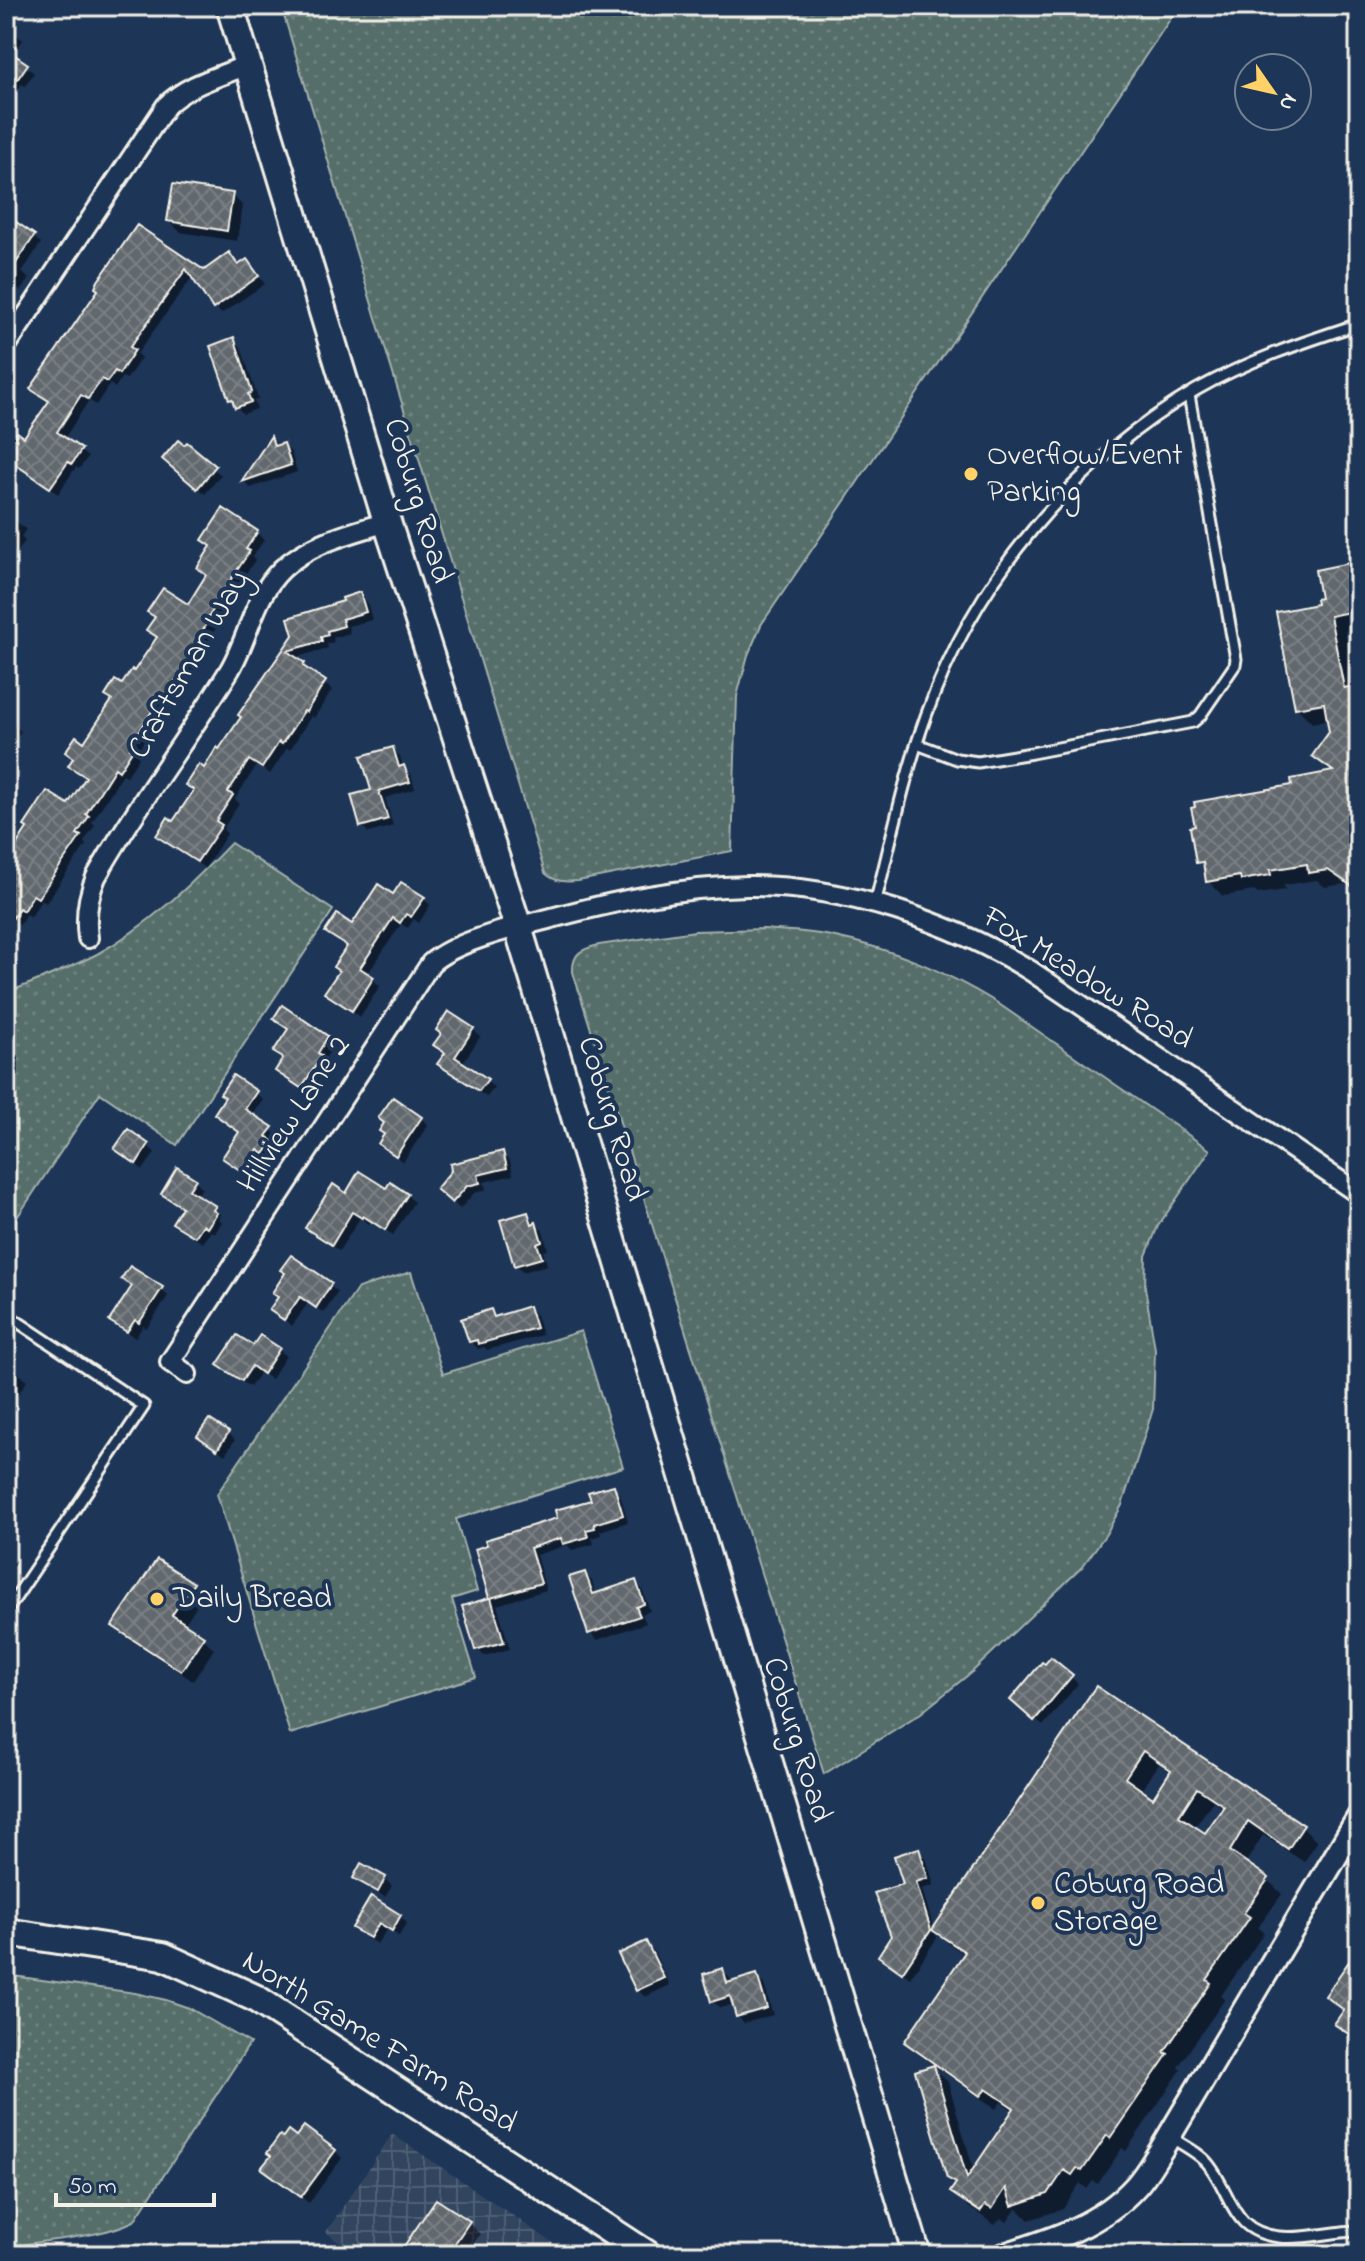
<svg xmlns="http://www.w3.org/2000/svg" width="1365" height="2261" font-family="'Indie Flower',sans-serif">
  <defs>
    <pattern id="industrial-grid" width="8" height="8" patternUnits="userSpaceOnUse" patternTransform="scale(2)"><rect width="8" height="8" fill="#32455e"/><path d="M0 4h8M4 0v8" fill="none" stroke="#506075"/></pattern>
    <pattern id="grass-dots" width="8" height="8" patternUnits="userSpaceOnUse" patternTransform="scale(2)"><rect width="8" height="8" fill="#556e6b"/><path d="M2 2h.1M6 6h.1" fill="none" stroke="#6e8380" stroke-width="1.8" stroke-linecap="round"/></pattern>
    <pattern id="building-cross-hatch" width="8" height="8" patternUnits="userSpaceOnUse" patternTransform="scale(2)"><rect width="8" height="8" fill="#62696e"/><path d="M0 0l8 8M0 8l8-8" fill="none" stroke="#797f83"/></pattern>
  </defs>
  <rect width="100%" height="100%" fill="#1d3557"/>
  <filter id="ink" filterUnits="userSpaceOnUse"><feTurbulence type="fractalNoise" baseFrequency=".0125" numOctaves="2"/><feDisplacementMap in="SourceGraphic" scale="16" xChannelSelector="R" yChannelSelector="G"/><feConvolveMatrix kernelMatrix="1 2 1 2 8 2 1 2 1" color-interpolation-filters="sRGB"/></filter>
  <g filter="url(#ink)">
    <polygon fill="url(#industrial-grid)" points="392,2134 571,2255 354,2255 326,2232"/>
    <g fill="url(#grass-dots)" stroke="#a4b0aa" stroke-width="2">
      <path d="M281,6H1179L761,625L748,655L737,696L732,851L578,881C565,882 555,882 545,873Z"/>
      <path d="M231,843L333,910L177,1145L100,1093L6,1234V993C37,981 68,969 97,954C148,926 191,885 231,843Z"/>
      <path d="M764,929C786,931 810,931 831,936C893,949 943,970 996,1002L1210,1150L1158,1226L1146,1256L1145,1287L1155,1349L1153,1409L1122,1505L1106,1534L1082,1567L973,1671L921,1713L824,1774L573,972C572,953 582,949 599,945L695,931Z"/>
      <polygon points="411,1272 443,1374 581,1331 623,1467 456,1519 477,1591 452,1599 476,1677 290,1734 217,1494 358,1288"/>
      <path d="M6,1975L135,1993L166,2000L189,2008L250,2043L134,2221C94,2240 49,2238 6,2248Z"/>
    </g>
    <g fill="#0007" fill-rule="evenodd">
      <polygon points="6,26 23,40 12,56 34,73 25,86 22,84 6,107"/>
      <polygon points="232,195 243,206 237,241 180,232 169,221"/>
      <polygon points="6,217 41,243 22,272 29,279 21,290 14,286 8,295 6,294"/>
      <polygon points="138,228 204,273 229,255 240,267 247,262 265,284 221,314 193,276 137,354 141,358 127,379 122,377 115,388 110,384 96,405 89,400 64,439 88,457 79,469 76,467 58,494 12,462 6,457 6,453 25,440 50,403 33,389 100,290"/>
      <polygon points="234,340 241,347 258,399 254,401 257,409 243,414 230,399"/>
      <polygon points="272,439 278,445 284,445 291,452 297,472 250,488 244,481"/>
      <polygon points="187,445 221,475 205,494 172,466"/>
      <polygon points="6,514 26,529 21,537 25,541 17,553 11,549 7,556"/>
      <polygon points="257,533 264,540 252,557 255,560 219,615 221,616 214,626 216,628 205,645 208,649 170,708 167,706 142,744 137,756 139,758 127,776 123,774 92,822 95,825 84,842 86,845 46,903 41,900 31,917 26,914 20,925 6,917 6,865 68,807 88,779 71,765 122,687 135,673 158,638 149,630 188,607 208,576 213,548 205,540"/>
      <polygon points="1359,563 1359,628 1345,631 1355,688 1359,687 1359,894 1345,884 1325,887 1317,880 1284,885 1285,890 1258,894 1254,891 1223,896 1208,881 1206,869 1198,862 1197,828 1295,786 1332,773 1315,756 1331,733 1329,719 1312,723 1296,707 1319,605"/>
      <polygon points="6,595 13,602 6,613"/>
      <polygon points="360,595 367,602 372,620 348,626 350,633 333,638 334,642 327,644 328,648 294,658 332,690 314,718 311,716 290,750 287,748 270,774 257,765 235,799 239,803 223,829 227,834 205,868 165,842 158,835 174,823 195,792 188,785 205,770 220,752 295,635"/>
      <polygon points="6,719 21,731 6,754"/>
      <polygon points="393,749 400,756 403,767 411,774 415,789 385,798 393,826 369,833 362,826 373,791"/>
      <polygon points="394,897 423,898 430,905 419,923 414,919 408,928 401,924 367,975 380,986 360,1017 327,993 340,972 348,948 328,932 353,927"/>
      <polygon points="275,1019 327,1038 334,1045 324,1060 328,1064 309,1093 278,1071 284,1060 276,1052 290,1031"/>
      <polygon points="473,1029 480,1037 462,1064 494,1087 487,1097 447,1071 440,1064"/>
      <polygon points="256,1093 263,1100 252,1116 278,1136 273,1144 279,1149 272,1160 266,1156 251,1177 232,1164 241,1133 216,1114 227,1098"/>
      <polygon points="421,1118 428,1125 403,1162 380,1144 386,1135 386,1123"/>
      <polygon points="148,1146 155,1153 143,1170 117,1149"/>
      <polygon points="502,1153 510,1161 513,1175 484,1182 486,1190 474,1193 460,1209 439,1189"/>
      <polygon points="195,1180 202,1188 196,1197 214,1208 221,1215 219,1218 222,1222 215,1233 211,1231 203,1243 182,1230 174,1223 183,1209 163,1193"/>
      <polygon points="387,1191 407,1195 414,1202 393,1235 371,1221 369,1224 360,1218 339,1251 315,1235 308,1227 346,1195"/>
      <polygon points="527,1214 543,1231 548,1250 543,1251 547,1265 523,1272 516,1265"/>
      <polygon points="291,1258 338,1292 324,1313 308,1303 292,1326 272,1310 280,1298"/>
      <polygon points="124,1279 161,1289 168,1296 147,1328 143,1326 135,1338 112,1320 134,1288"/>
      <polygon points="529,1308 536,1315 542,1335 487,1350 484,1347 478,1349 470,1341 491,1311 497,1318"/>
      <polygon points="254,1348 278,1349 286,1356 271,1379 260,1372 250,1387 227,1372 220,1365"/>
      <polygon points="6,1362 27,1381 6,1413"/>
      <polygon points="228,1433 235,1440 225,1455 200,1436"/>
      <polygon points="613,1487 620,1494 628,1522 600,1531 601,1535 592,1538 594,1544 572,1550 567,1545 536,1555 546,1590 497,1605 510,1649 484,1656 477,1649 465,1607 492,1599 478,1550 560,1520"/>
      <polygon points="585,1574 592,1581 596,1595 635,1582 642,1589 650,1611 642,1614 646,1623 597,1640 590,1633"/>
      <polygon points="192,1584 203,1596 184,1625 203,1638 214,1649 193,1681 126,1637 115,1626"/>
      <polygon points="1071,1677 1078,1684 1043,1726 1020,1707"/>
      <path d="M1096,1688L1303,1827L1317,1842L1304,1862L1263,1835L1245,1864L1267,1879L1282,1894L1258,1928L1264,1933L1221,1996L1225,1999L1178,2067L1181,2070L1126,2151L1122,2148L1098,2184L1093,2181L1087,2189L1080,2183L1063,2209L1029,2220L1017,2208L1007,2222L1001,2218L995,2225L967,2206L953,2191L957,2185L949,2176L918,2072L936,2067L921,2056L906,2042L965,1955L949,1944L935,1930L937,1938L910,1978L880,1956L893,1936L905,1885L918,1851L926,1858L934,1885L922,1889L934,1929ZM1159,1764L1172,1773L1153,1801L1141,1791ZM1213,1801L1224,1809L1206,1836L1194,1828ZM936,2067L996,2109L1001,2102L1014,2111L974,2171L948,2082L935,2069Z"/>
      <polygon points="355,1877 385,1879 392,1886 385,1897 362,1884"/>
      <polygon points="400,1916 407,1923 399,1936 387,1929 377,1944 362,1935 354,1928"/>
      <polygon points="646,1943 653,1950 670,1985 645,1997 638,1990 621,1955"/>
      <polygon points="723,1971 730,1978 731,1984 757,1977 764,1984 773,2015 744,2023 737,2016 734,2004 720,2008 713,2001"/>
      <polygon points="296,2139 335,2151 342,2158 309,2203 264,2168 273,2156"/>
      <polygon points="469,2223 480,2234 466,2255 401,2255"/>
      <polygon points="1180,2240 1196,2249 1201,2255 1166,2255 1173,2244 1177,2246"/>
      <polygon points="1349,2252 1353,2255 1332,2255"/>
    </g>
    <g fill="url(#building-cross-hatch)" stroke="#f4f1e8" stroke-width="2" fill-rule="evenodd">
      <polygon points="6,49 28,64 17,80 6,73"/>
      <polygon points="173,184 233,193 227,231 167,221"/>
      <polygon points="6,215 35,235 6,278"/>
      <polygon points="137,225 204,270 229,252 238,265 247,259 259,276 213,309 186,269 130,347 135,350 119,374 115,371 107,382 102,379 88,399 81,395 57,432 82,449 72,464 68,462 50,488 6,458 6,449 17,432 24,437 49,401 30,389 98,290 95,288 98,281"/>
      <polygon points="234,337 252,392 248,394 251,402 235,408 232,399 229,400 210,346"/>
      <polygon points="271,436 274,446 284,443 291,465 241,482"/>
      <polygon points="178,440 184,445 187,442 216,466 197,489 162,459"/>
      <polygon points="223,508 258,531 246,549 250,551 213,606 215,607 208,618 210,619 198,638 202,640 162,702 159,700 136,737 130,748 133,749 119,771 115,768 86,814 89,816 77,834 81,836 38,898 33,895 23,911 19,908 6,929 6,861 27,828 24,826 47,791 68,804 86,777 68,766 73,758 65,752 76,736 84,742 112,700 105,696 115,680 122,684 132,669 134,671 157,637 146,630 155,617 147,612 163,588 188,604 206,575 197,568 211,546 202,540"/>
      <polygon points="1359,561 1359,610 1330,616 1344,688 1359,685 1359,891 1328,870 1308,873 1307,864 1270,870 1271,875 1241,880 1240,876 1206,882 1203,862 1196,863 1190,827 1195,826 1191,808 1195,807 1194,802 1292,785 1291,779 1333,771 1312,756 1329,732 1324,703 1295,708 1276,612 1317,604 1316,599 1320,598 1315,570"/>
      <polygon points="360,592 366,612 342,619 344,626 327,631 328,635 321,637 322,641 287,651 305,663 303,666 326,681 306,712 304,711 282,744 279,742 262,768 249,760 228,792 233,795 216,821 222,825 197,862 156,836 168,817 173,821 194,790 185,785 199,764 204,768 217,747 219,749 241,717 238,715 293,635 288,618 343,601 342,598"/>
      <polygon points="393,747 399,767 404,765 410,782 379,791 388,819 360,827 351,795 371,790 361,756"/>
      <polygon points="401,882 425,897 411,917 406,914 400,923 393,918 360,968 374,977 352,1011 324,993 339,971 333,967 347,946 325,932 337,914 352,924 378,884 393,894"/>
      <polygon points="282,1005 328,1036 318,1053 322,1056 301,1088 275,1071 283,1058 273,1052 288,1029 273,1019"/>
      <polygon points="448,1011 474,1028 455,1057 488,1079 479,1091 437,1064 445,1053 433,1045 441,1034 436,1030"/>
      <polygon points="233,1075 257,1091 245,1109 273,1127 266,1136 273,1141 264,1154 258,1150 243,1172 222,1158 239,1132 214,1114 225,1097 220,1094"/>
      <polygon points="393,1097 422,1117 396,1156 378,1144 384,1134 379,1131 384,1123 378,1118"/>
      <polygon points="128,1129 149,1144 136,1164 114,1149"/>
      <polygon points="503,1151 507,1168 478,1175 480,1183 467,1186 452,1203 436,1189 451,1171 450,1164"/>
      <polygon points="177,1167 196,1179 189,1190 216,1206 213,1210 217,1213 207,1228 203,1225 195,1237 172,1223 182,1207 161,1194"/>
      <polygon points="359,1171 386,1188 390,1182 408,1194 385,1230 363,1216 362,1218 352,1212 332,1245 305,1228 333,1184 346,1193"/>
      <polygon points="528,1212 532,1224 536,1222 542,1242 537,1244 542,1258 514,1266 500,1220"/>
      <polygon points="291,1255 332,1283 316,1308 300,1297 284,1320 269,1310 278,1297 272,1293 285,1273 280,1270"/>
      <polygon points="130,1266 163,1287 139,1323 135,1320 127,1332 109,1321 132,1286 121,1279"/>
      <polygon points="529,1306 536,1328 478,1344 477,1340 469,1342 461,1319 491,1309 494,1317"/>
      <polygon points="237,1335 253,1345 260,1335 280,1348 263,1374 252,1366 242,1381 217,1365"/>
      <polygon points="209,1419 229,1432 217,1450 197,1436"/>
      <polygon points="614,1485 623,1515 594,1524 595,1528 586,1530 588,1537 563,1544 561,1538 530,1548 541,1583 491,1598 504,1642 475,1650 462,1606 489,1598 475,1549 487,1545 485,1540 557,1518 555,1510 591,1500 588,1492"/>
      <polygon points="157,1559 194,1583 172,1615 204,1636 181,1671 112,1626"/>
      <polygon points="585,1572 593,1594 636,1580 644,1604 636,1607 640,1616 588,1634 569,1577"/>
      <polygon points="1051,1657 1073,1675 1034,1721 1010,1700 1042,1662 1045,1664"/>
      <path d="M1096,1686L1304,1825L1288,1849L1248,1821L1230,1851L1269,1878L1244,1913L1250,1917L1207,1980L1211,1983L1164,2052L1168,2054L1110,2138L1107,2135L1082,2171L1077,2168L1072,2175L1064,2170L1048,2194L1012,2206L1006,2188L992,2209L985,2205L980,2212L950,2192L956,2183L947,2178L915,2071L934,2065L967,2178L1014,2108L986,2089L980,2096L904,2042L965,1952L932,1930ZM1143,1751L1171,1770L1153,1798L1125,1778ZM1197,1788L1224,1806L1205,1833L1179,1816Z"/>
      <polygon points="919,1848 928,1878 916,1882 931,1930 902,1973 878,1956 891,1936 874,1893 903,1884 894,1856"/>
      <polygon points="361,1863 386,1877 378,1892 353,1878"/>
      <polygon points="371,1896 401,1915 392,1931 379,1923 370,1938 352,1928"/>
      <polygon points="646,1941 664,1978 636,1991 618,1954"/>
      <polygon points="1359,1947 1359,2041 1334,2024 1344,2010 1325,1996"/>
      <polygon points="723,1968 727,1983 757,1974 767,2008 736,2017 730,1996 711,2002 703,1974"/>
      <polygon points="304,2126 336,2150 301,2197 261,2168 271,2156 267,2153 280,2135 283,2137 288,2130 296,2136"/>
      <polygon points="436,2199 470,2221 447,2255 398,2255"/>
    </g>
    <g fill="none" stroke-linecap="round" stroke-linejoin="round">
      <g stroke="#f4f1e8" stroke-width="15">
        <g id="service">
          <polyline points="917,744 957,759 978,762 1032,753 1193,722 1200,716 1235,665 1236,659 1189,395"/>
          <path d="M875,904C891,841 904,777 926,716C974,581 1072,463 1196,390C1247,361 1303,342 1359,324"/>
          <polyline points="6,1314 144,1406 6,1612"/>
          <path d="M1169,2136C1182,2145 1200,2153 1209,2165C1233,2196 1231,2232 1279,2237C1305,2240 1332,2231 1359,2231"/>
        </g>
      </g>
      <g stroke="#f4f1e8" stroke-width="24">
        <g id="minor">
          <path d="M6,346L166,106C186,85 221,76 247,65"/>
          <path d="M88,938C85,916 88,896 96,877C136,806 186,741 229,671C249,638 253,597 282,569C311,542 349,534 387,522"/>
          <path d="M187,1374L170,1362L431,963C454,942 512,928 544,920C611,902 678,887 748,886C842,885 952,922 1031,971L1359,1194"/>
        </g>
      </g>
      <g stroke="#f4f1e8" stroke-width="28">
        <path id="tertiary" d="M1004,2255C1052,2240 1101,2225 1136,2186C1146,2175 1153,2162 1161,2150L1359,1817"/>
      </g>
      <g stroke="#f4f1e8" stroke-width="32">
        <g id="secondary">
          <polyline points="230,6 387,522 518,927 917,2255"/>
          <polyline points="6,1932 163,1956 255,1998 648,2255"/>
        </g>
      </g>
      <use href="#service" stroke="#1d3557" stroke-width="9"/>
      <use href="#minor" stroke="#1d3557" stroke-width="18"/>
      <use href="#tertiary" stroke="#1d3557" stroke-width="22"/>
      <use href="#secondary" stroke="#1d3557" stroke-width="26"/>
    </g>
  </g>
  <g fill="#ffd166" stroke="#1d3557" stroke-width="3">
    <circle cx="971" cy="474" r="8"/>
    <circle cx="157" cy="1599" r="8"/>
    <circle cx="1038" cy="1903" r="8"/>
  </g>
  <g text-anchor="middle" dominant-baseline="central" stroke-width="8" stroke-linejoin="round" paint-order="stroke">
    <g font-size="32" fill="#f4f1e8" stroke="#1d3557" text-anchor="start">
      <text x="987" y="456">Overflow/Event<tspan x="987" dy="37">Parking</tspan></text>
      <text x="173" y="1599">Daily Bread</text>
      <text x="1054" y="1885">Coburg Road<tspan x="1054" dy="37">Storage</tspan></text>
    </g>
    <g font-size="32" fill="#f4f1e8" stroke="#1d3557">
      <text transform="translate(417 501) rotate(73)">Coburg Road</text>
      <text transform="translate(190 665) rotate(-60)">Craftsman Way</text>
      <text transform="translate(1087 979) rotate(32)">Fox Meadow Road</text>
      <text transform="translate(295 1115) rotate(-57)">Hillview Lane 2</text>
      <text transform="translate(611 1119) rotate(73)">Coburg Road</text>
      <text transform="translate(796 1740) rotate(73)">Coburg Road</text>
      <text transform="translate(379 2043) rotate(32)">North Game Farm Road</text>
    </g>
  </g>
  <rect width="1365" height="2261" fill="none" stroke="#1d3557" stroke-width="32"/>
  <rect x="16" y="16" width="1333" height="2229" fill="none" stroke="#f4f1e8" stroke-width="3" filter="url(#ink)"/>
  <g transform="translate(1273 92) rotate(124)"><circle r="38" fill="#1d3557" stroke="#738091" stroke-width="2"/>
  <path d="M0-6L14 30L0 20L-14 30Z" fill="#ffd166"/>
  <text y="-12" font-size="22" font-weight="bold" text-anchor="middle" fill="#f4f1e8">N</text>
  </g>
  <path d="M56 2193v12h158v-12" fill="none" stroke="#f4f1e8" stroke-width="4"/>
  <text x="68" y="2193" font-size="24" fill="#f4f1e8" stroke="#1d3557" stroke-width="6" paint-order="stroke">50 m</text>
</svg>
